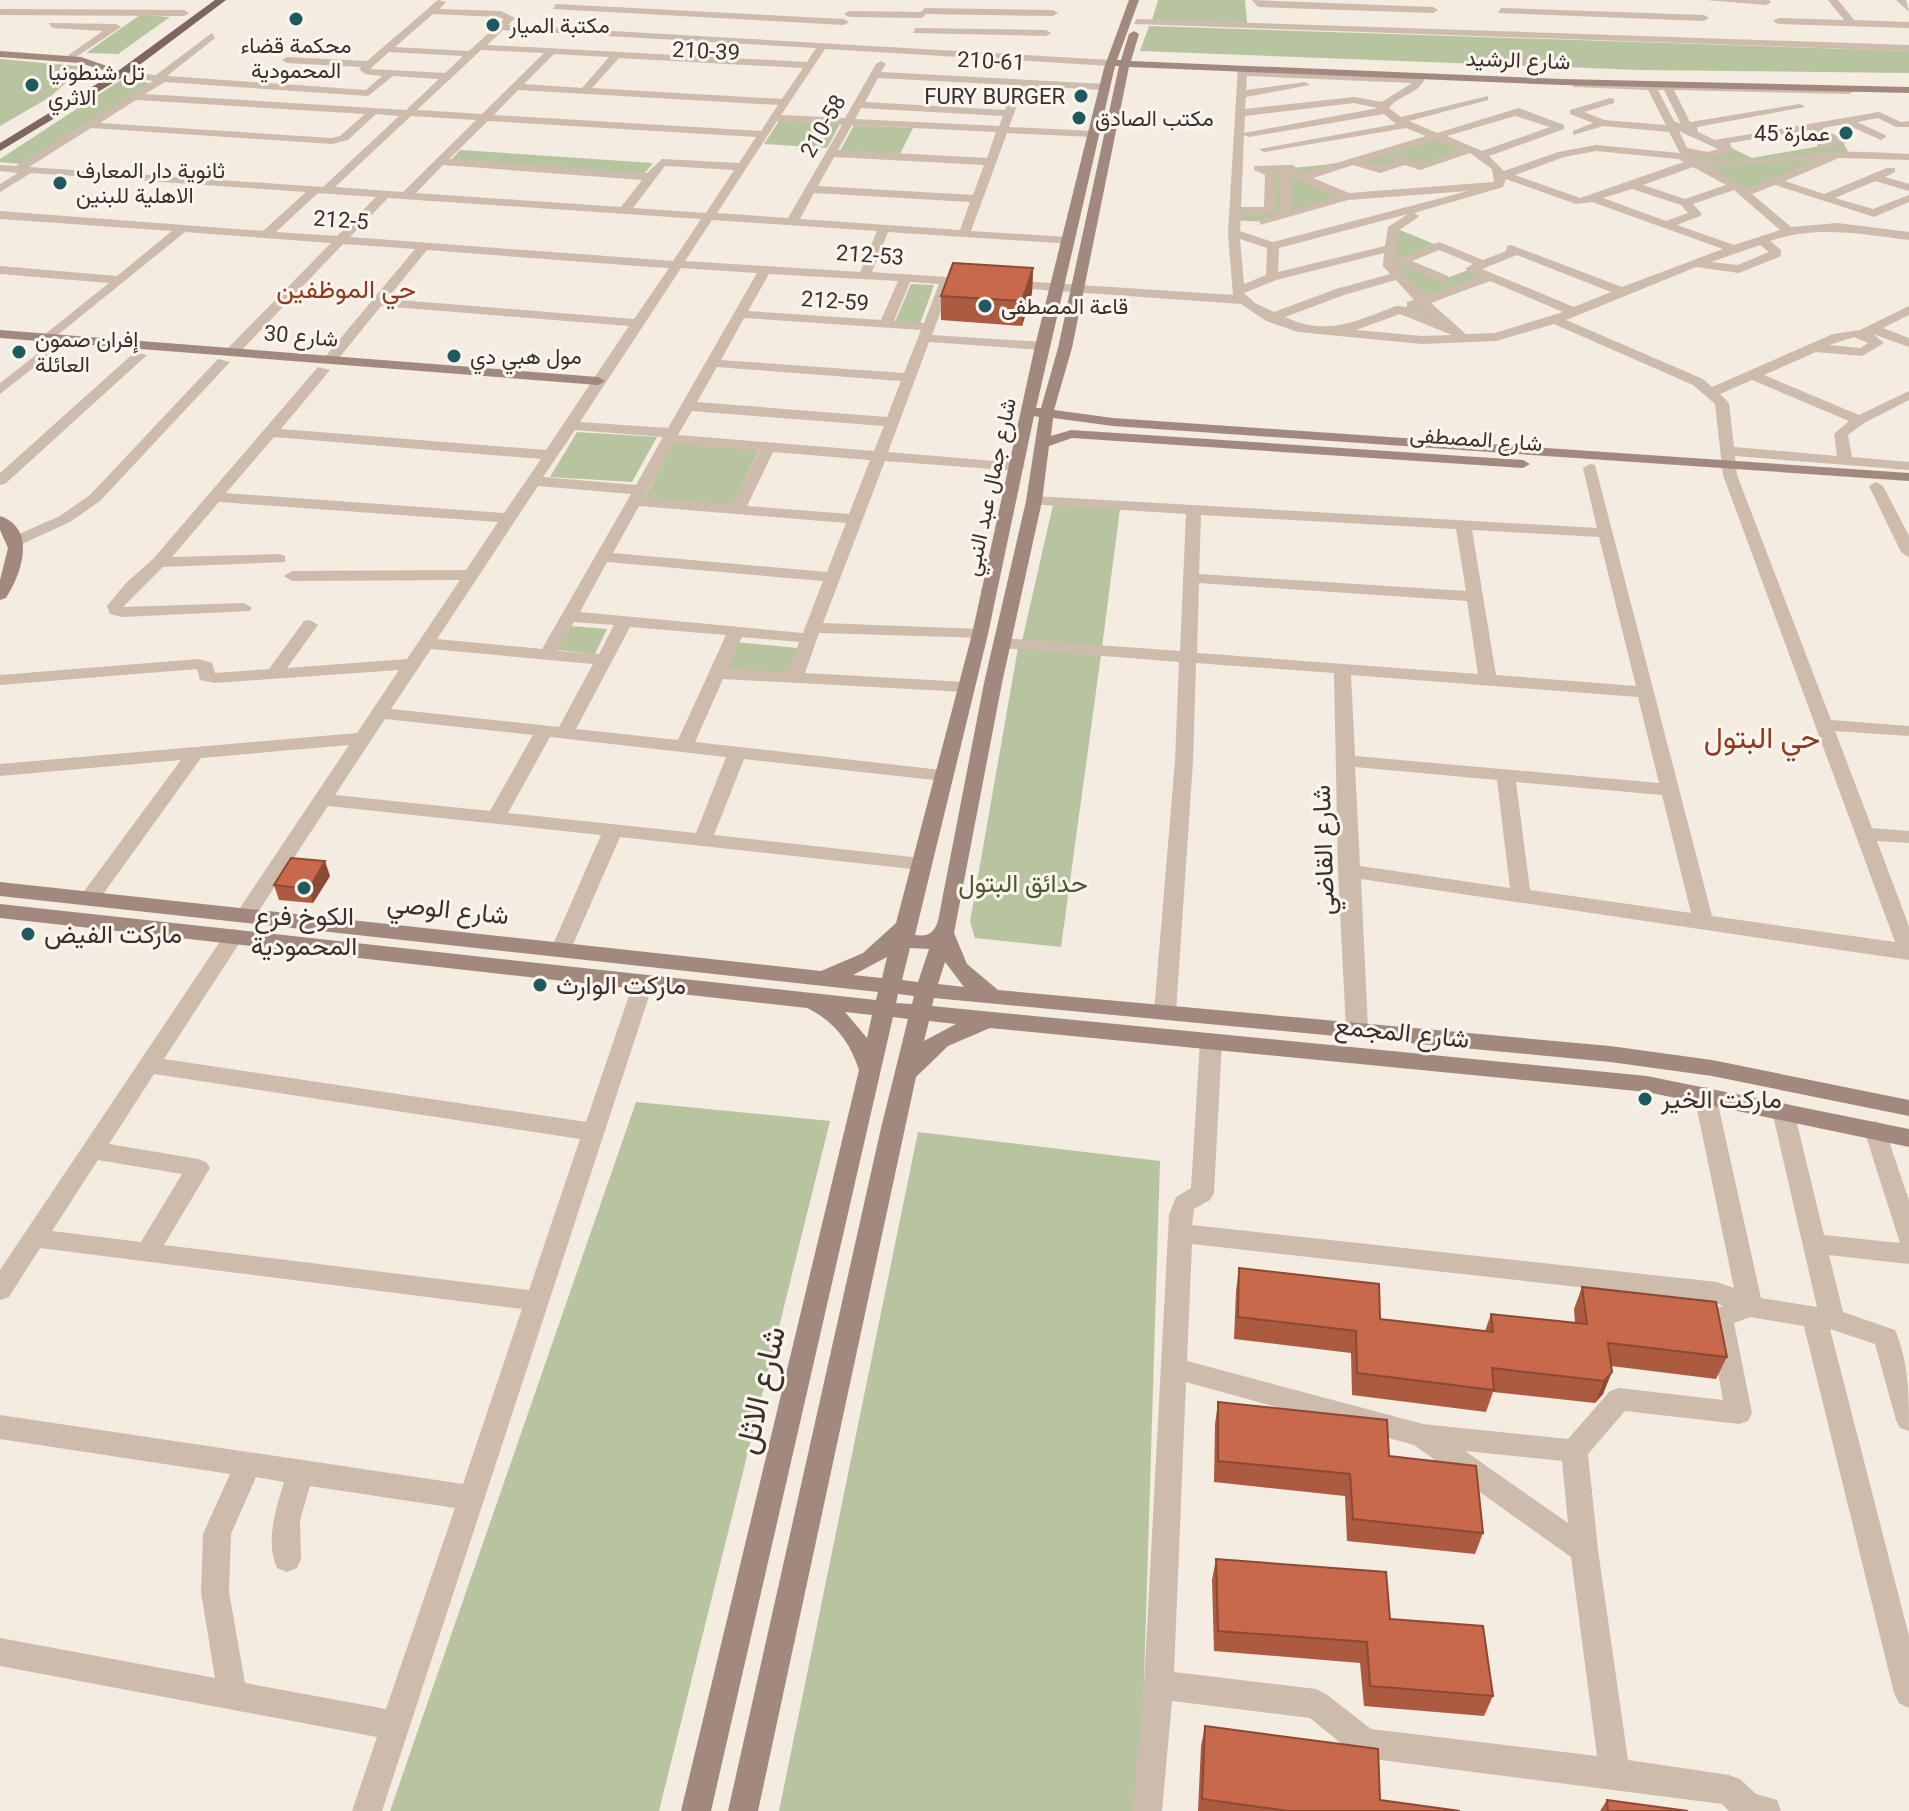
<svg xmlns="http://www.w3.org/2000/svg" width="1909" height="1811" font-family="Roboto,Vazirmatn,sans-serif">
  <rect width="100%" height="100%" fill="#f4ebe1"/>
  <g fill="#b8c4a0">
    <polygon points="1158,0 1245,0 1247,23 1152,20"/>
    <polygon points="140,15 170,17 118,54 86,53"/>
    <polygon points="1149,26 1909,51 1909,73 1641,70 1140,51"/>
    <polygon points="0,59 77,66 78,72 50,97 0,126"/>
    <polygon points="134,79 151,84 20,164 0,162 0,159 121,80"/>
    <polygon points="779,121 840,124 827,148 764,144"/>
    <polygon points="854,125 913,128 900,154 840,151"/>
    <polygon points="1435,137 1468,150 1420,167 1406,161 1380,170 1358,161 1304,177 1347,197 1264,222 1235,220 1236,210 1267,212 1271,173 1284,169 1358,161"/>
    <polygon points="1719,142 1752,158 1843,142 1850,155 1838,155 1745,193 1681,156 1690,152 1718,155"/>
    <polygon points="460,150 653,163 644,174 450,161"/>
    <polygon points="1395,228 1439,246 1402,260 1444,279 1471,269 1491,277 1423,302 1465,340 1401,309 1421,302 1390,265"/>
    <polygon points="911,284 934,285 920,324 895,322"/>
    <polygon points="577,432 657,437 632,482 550,477"/>
    <polygon points="674,443 759,450 733,505 644,498"/>
    <polygon points="1053,505 1120,509 1102,647 1022,641"/>
    <polygon points="570,626 607,629 595,654 557,650"/>
    <polygon points="735,642 798,648 788,675 723,669"/>
    <polygon points="1018,648 1101,655 1061,947 975,938 970,922"/>
    <polygon points="636,1102 830,1121 659,1811 390,1811"/>
    <polygon points="918,1132 1160,1161 1140,1811 779,1811"/>
  </g>
  <g fill="none" stroke-linecap="round" stroke-linejoin="round">
    <g fill="#cdbbac" fill-rule="evenodd">
      <path d="M438,0L446,2L439,9L501,11L515,18L508,25L1111,60L1116,63L1111,66L825,49L781,115L845,118L876,64L881,61L886,64L881,72L1105,84L1110,87L1105,90L1024,86L1009,127L1093,131L1098,134L1093,137L1007,133L971,231L1069,237L1073,238V244L888,232L872,272L977,279L979,282L973,286L951,284L932,335L1042,342L1049,346L1042,350L929,342L888,452L1018,463L1025,467L1018,471L885,461L823,623L980,629L986,630L988,634L986,638L819,633L805,673L965,682L974,687L965,692L723,679L695,742L950,771L952,775L943,781L744,759L714,835L921,858L931,864L928,868L921,870L620,837L571,949L568,954H554L551,949L601,835L328,806L252,921H238L235,916L238,911L349,745L201,758L96,904L89,906L79,899L82,894L181,760L0,776V764L357,733L399,670L215,683L200,680L197,669L0,685V675L199,659L212,663L215,673L269,669L304,621L310,620L318,625L287,668L407,659L460,580L292,581L284,576L292,571L466,570L498,522L219,502L172,557L279,554L285,556V562L163,567L123,607L244,603L252,608L250,611L122,617L110,614L107,606L126,583L153,559L318,367L330,370L281,429L546,450L629,326L381,306L335,363H325V357L415,249L343,244L237,355L232,356L225,352L227,349L331,243L185,232L49,342L42,338L44,335L109,283L0,274V266L117,276L172,231L0,219V211L263,231L306,192L31,173L0,192V184L18,173L0,171V165L16,166L153,81L118,75V71L156,75L212,33L215,38L167,76L366,90L382,76L365,74L359,69L361,67L287,63L282,60L287,57L367,61ZM433,14L499,17L504,19L469,51L395,47ZM503,30L816,48L807,62L487,45ZM481,50L544,53L482,114L417,110ZM389,52L463,56L445,73L370,69ZM554,54L609,57L582,88L524,84ZM619,58L803,68L782,99L592,88ZM393,76L439,79L406,110L145,94L165,82L368,96ZM878,78L1014,85L1005,110L865,102ZM518,90L778,105L761,131L494,115ZM136,100H137L365,114L340,136L332,138L100,123ZM861,108L1003,116L999,126L855,119ZM376,114L399,116L323,187L29,167L91,128L332,144L348,140ZM411,116L476,120L403,192L335,187ZM488,121L756,137L739,163L662,159L647,173L449,159ZM777,121L842,125L788,218L717,213ZM852,125L996,132L987,158L838,150ZM834,157L984,165L973,195L818,186ZM443,165L642,180L621,207L416,193ZM665,166L734,170L706,213L633,208ZM318,193L376,197L337,236L276,232ZM814,193L970,202L960,230L800,219ZM388,198L701,219L673,261L350,237ZM712,220L877,231L860,272L685,261ZM427,250L651,267L669,268L634,319L387,299ZM681,268L757,273L668,428L580,422ZM769,274L898,281L881,320L748,311ZM910,282L939,284L924,323L894,321ZM744,318L921,330L904,373L721,360ZM717,367L901,381L887,417L697,402ZM692,411L884,426L874,451L678,435ZM575,430L663,437L636,485L543,477ZM274,437L541,459L504,513L226,493ZM674,444L759,451L733,504L644,497ZM773,452L870,460L849,514L747,506ZM538,486L631,494L542,649L437,639ZM639,506L846,523L827,572L613,553ZM607,562L823,581L803,633L580,612ZM574,622L614,625L599,654L558,651ZM630,627L726,635L678,740L576,729ZM742,637L799,642L788,672L728,668ZM431,649L593,664L559,727L391,709ZM385,719L533,735L490,811L335,795ZM550,737L726,757L696,833L508,813Z"/>
      <polygon points="1252,0 1433,7 1438,10 1433,13 1258,7"/>
      <polygon points="1706,0 1769,0 1771,2 1766,5"/>
      <polygon points="1828,0 1838,0 1854,20 1909,22 1909,28 1778,24 1773,21 1778,18 1844,20"/>
      <polygon points="1896,0 1906,0 1909,12"/>
      <polygon points="556,4 844,19 849,22 844,25 553,9"/>
      <polygon points="925,8 1053,10 1058,13 1053,16 926,14 922,18 849,17 844,14 849,11 921,12"/>
      <polygon points="1501,8 1704,15 1709,18 1704,21 1498,13"/>
      <polygon points="0,9 184,10 189,13 184,16 0,15"/>
      <polygon points="1137,19 1909,45 1909,51 1134,24"/>
      <polygon points="49,23 116,24 121,27 70,61 67,56 103,31 52,28"/>
      <polygon points="916,28 1046,30 1051,33 1046,36 913,33"/>
      <path d="M1238,66H1246L1247,70L1422,76L1424,80C1417,95 1398,95 1389,108L1401,117L1488,96V100L1409,121L1437,133L1519,108L1564,125V129L1489,156L1504,171L1558,152L1596,145L1680,153L1669,132L1603,126L1573,135V131L1593,123L1570,114V110L1610,98L1614,99V103L1584,112L1604,120L1666,125L1648,90L1573,87V83L1577,82L1849,88L1854,91L1849,94L1674,90L1690,122L1800,104L1805,107L1697,127L1698,132L1715,140L1879,112L1901,122L1909,121V127H1896L1878,118L1857,122L1885,135L1886,137L1881,140L1845,124L1822,128L1848,142L1822,149L1817,146L1818,144L1832,141L1809,130L1730,143L1733,152L1708,158L1685,154C1717,171 1801,152 1840,152C1863,151 1886,153 1909,154V160L1839,158L1785,181L1824,194L1887,168H1895V172L1885,177L1909,184V191L1875,181L1835,198L1873,209L1909,195V202L1874,217L1775,185L1752,194L1791,227L1838,223L1909,232V240C1862,234 1816,225 1770,241L1781,250V256L1739,273L1696,267L1566,320L1703,379L1712,387L1833,334L1860,330L1909,306V315L1883,328L1909,338V347L1873,334L1884,343L1862,356L1816,352L1764,375L1859,415L1909,391V400L1864,423L1848,435L1852,457L1909,462V470L1735,456L1737,475L1831,720L1909,726V736L1835,731L1872,828L1909,831V843L1877,841L1909,926V960L1361,879L1368,1029L1365,1034H1349L1346,1029L1338,871L1334,673L1196,663L1193,761L1176,1012L1173,1017H1157L1154,1012L1175,761L1179,662L1002,648L994,643L1002,638L1180,651L1186,514L1029,504L1026,501L1034,496L1597,528L1583,468L1590,464L1595,465L1712,916L1895,942L1723,475L1715,404L1693,385L1554,324L1496,341L1422,344L1298,332L1266,321L1241,304L1001,287V281L1005,280L1233,295L1228,233ZM1247,76L1412,83L1382,102L1354,97L1245,109L1246,97L1310,85L1305,82L1246,90ZM1658,90H1664L1681,124L1674,121ZM1354,103L1378,108L1244,133L1245,116ZM1384,114L1396,124L1259,149L1264,152L1406,128L1426,136L1303,173L1293,165L1254,166V170L1265,175L1264,207H1241L1244,135L1249,137ZM1515,116L1550,127L1482,151L1447,136ZM1679,131L1718,149L1708,152L1687,148ZM1436,140L1461,149L1420,163L1396,155L1390,158L1395,161L1380,166L1364,162ZM1596,151L1678,159L1684,162L1580,198L1515,175L1564,157ZM1470,153L1492,169L1494,182L1349,193L1313,178L1353,165L1380,173L1405,165L1420,170ZM1815,160L1746,189L1708,166ZM1693,167L1726,185L1685,199L1643,185ZM1276,172H1279L1280,213L1260,219V225L1348,200L1468,191L1273,242L1240,231L1241,214L1260,216L1276,209ZM1290,176L1336,197L1292,210ZM1506,179L1576,204L1592,202L1723,249L1622,287L1511,245L1507,246L1506,251L1483,260L1439,242L1396,260L1398,231L1417,218L1419,216L1414,213L1503,187ZM1632,189L1681,205L1688,213L1666,221L1603,198ZM1734,190L1780,230L1734,245L1677,225L1700,216L1702,214L1693,204ZM1408,214L1388,227L1385,246L1278,272L1279,248ZM1240,239L1267,248L1266,275L1244,284ZM1760,245L1769,252L1738,265L1711,262ZM1439,250L1473,264L1465,269L1479,277L1425,296L1395,265V262L1440,282H1448V276L1412,261ZM1384,253L1383,266L1390,274L1336,289L1274,312L1255,303L1244,293L1276,280ZM1517,255L1611,292L1574,307L1482,269ZM1396,280L1414,300L1407,302V307L1396,306C1356,321 1327,337 1285,317L1344,295ZM1490,281L1563,312L1495,333L1466,334L1431,303ZM1420,306L1435,320L1410,308ZM1400,314L1452,335L1422,336L1356,330ZM1854,337L1868,343L1860,348L1829,345ZM1752,380L1849,421L1834,434L1837,456L1734,447L1729,403L1720,394ZM1201,515L1456,529L1466,591L1199,574ZM1472,530L1599,537L1636,686L1496,675ZM1199,583L1467,601L1478,674L1197,653ZM1351,675L1638,697L1659,783L1355,756ZM1355,767L1497,780L1510,888L1360,866ZM1516,782L1662,795L1691,913L1530,890Z"/>
      <polygon points="50,344 57,348 55,351 0,394 0,383"/>
      <polygon points="135,352 147,355 5,484 0,485 0,473"/>
      <polygon points="218,359 230,362 100,501 70,522 22,544 10,544 10,538 60,516 90,495"/>
      <polygon points="1876,482 1883,486 1909,536 1909,557 1901,552 1869,486"/>
      <path d="M234,929L244,936L164,1059L586,1122L634,981L637,976H651L654,981L382,1811H352L377,1737L0,1666V1638L215,1678L201,1592L203,1534L230,1474L0,1439V1415L463,1484L522,1309L40,1248L9,1297L0,1300V1270L227,931ZM154,1074L580,1139L529,1290L164,1245L210,1168L206,1162L198,1159L109,1144ZM98,1160L182,1174L141,1242L52,1231ZM256,1477L284,1482C276,1509 265,1541 277,1568L287,1572L297,1568L301,1559L300,1520L310,1486L455,1508L386,1709L245,1683L229,1592L231,1534Z"/>
      <path d="M1211,1033L1219,1035L1222,1041L1214,1193L1210,1200L1194,1209L1192,1225L1717,1282L1734,1288L1694,1095L1697,1089L1705,1087L1713,1089L1716,1095L1761,1298L1817,1307L1772,1111L1775,1105L1783,1103L1791,1105L1794,1111L1824,1235L1900,1243L1864,1130L1867,1124L1875,1121L1883,1124L1909,1200V1264L1829,1255L1843,1312L1895,1330C1909,1362 1909,1396 1909,1431L1900,1428L1896,1420L1875,1344L1830,1329L1909,1636V1708L1899,1703L1894,1693L1804,1326L1750,1317L1734,1323L1752,1413L1748,1421L1739,1424L1625,1411L1588,1454L1598,1550L1628,1760L1729,1775L1740,1779L1756,1794L1777,1800L1781,1811H1729L1722,1804L1365,1758L1354,1754L1310,1718L1172,1701L1162,1811H1132L1144,1685L1169,1215L1176,1197L1191,1188L1200,1041L1203,1035ZM1192,1244L1714,1302L1723,1306L1711,1310L1708,1317L1723,1400L1619,1388L1610,1391L1568,1439L1423,1424L1187,1361ZM1186,1382L1414,1445L1571,1557L1597,1756L1371,1729L1326,1694L1316,1689L1174,1672ZM1465,1451L1562,1461L1568,1523Z"/>
    </g>
    <g fill="#a18a7d" fill-rule="evenodd">
      <path d="M1129,0H1139L1117,60H1121L1129,34L1134,31L1139,34L1131,61L1562,79L1909,87V93L1562,85L1129,67L1072,348L1054,410L1113,418L1909,473V481L1113,426L1053,418L1051,436L1071,430L1523,460L1530,464L1523,468L1072,438L1049,446L1042,501L1002,683L954,933L967,964L998,990L1610,1046L1712,1060L1909,1100V1116L1712,1076L1610,1062L934,998L932,1006L1647,1076L1909,1129V1147L1647,1092L990,1028L948,1046L916,1077L758,1811H728L881,1128L908,1019L893,1017L711,1811H681L859,1070C850,1042 834,1021 807,1008L0,918V904L876,1000L878,992L0,896V882L821,971L863,953L896,923L972,634L1035,346L1104,68ZM1115,66H1119L1058,348L1041,408H1036ZM1034,416L1039,417L1026,501L984,683L938,921C934,933 928,937 915,935L988,634ZM910,948L929,949L918,982L902,980ZM887,957L882,978L853,975ZM945,962L964,987L938,984ZM898,994L914,996L912,1004L896,1003ZM845,1012L872,1015L867,1038ZM929,1021L956,1024L924,1041Z"/>
      <polygon points="0,51 81,57 127,73 122,76 80,63 0,57"/>
      <polygon points="0,330 598,377 605,381 598,385 0,338"/>
      <path d="M0,516C38,529 21,575 6,598L0,600V580L8,548L0,530Z"/>
    </g>
    <polygon fill="#7d675c" fill-rule="evenodd" points="215,0 226,0 126,75 0,151 0,143 118,71"/>
  </g>
  <g fill="#ac5a40">
    <polygon points="1033,268 1032,293 1022,326 941,320 941,296"/>
    <polygon points="330,876 313,903 279,900 274,885"/>
    <polygon points="1239,1268 1380,1319 1485,1331 1491,1314 1575,1323 1574,1309 1582,1287 1727,1357 1716,1379 1611,1366 1603,1394 1595,1403 1493,1392 1486,1412 1352,1395 1351,1353 1234,1339 1236,1291"/>
    <polygon points="1218,1402 1389,1456 1483,1533 1475,1554 1347,1541 1345,1496 1214,1482 1215,1424"/>
    <polygon points="1216,1559 1390,1619 1493,1696 1484,1716 1364,1706 1360,1663 1214,1651 1212,1580"/>
    <polygon points="1205,1726 1380,1800 1460,1811 1198,1811 1201,1746"/>
    <polygon points="1607,1800 1688,1811 1600,1811"/>
  </g>
  <g fill="#8c4a34">
    <polygon points="1033,268 1032,293 1022,326 1022,301"/>
    <polygon points="325,861 330,876 313,903 309,889"/>
    <polygon points="1612,1372 1603,1394 1595,1403 1604,1381"/>
  </g>
  <g fill="#c8694b" stroke="#8c4a34" stroke-width="2">
    <polygon points="953,263 1033,268 1022,301 941,296"/>
    <polygon points="291,858 325,861 309,889 274,885"/>
    <polygon points="1239,1268 1379,1284 1380,1319 1493,1332 1491,1314 1587,1324 1582,1287 1716,1302 1727,1357 1608,1343 1612,1372 1604,1381 1492,1368 1494,1390 1357,1373 1356,1331 1238,1317"/>
    <polygon points="1218,1402 1387,1420 1389,1456 1476,1466 1483,1533 1353,1519 1350,1474 1218,1461"/>
    <polygon points="1216,1559 1386,1572 1390,1619 1483,1626 1493,1696 1370,1686 1367,1642 1218,1631"/>
    <polygon points="1205,1726 1378,1749 1380,1800 1460,1811 1289,1811 1202,1799"/>
    <polygon points="1607,1800 1688,1811 1608,1811"/>
  </g>
  <g fill="#1f5a5e" stroke="#fbf5ee" stroke-width="3">
    <circle cx="296" cy="19" r="8"/>
    <circle cx="493" cy="25" r="8"/>
    <circle cx="32" cy="85" r="8"/>
    <circle cx="1081" cy="96" r="8"/>
    <circle cx="1079" cy="118" r="8"/>
    <circle cx="1846" cy="133" r="8"/>
    <circle cx="60" cy="183" r="8"/>
    <circle cx="985" cy="306" r="8"/>
    <circle cx="19" cy="352" r="8"/>
    <circle cx="454" cy="356" r="8"/>
    <circle cx="304" cy="888" r="8"/>
    <circle cx="28" cy="934" r="8"/>
    <circle cx="540" cy="985" r="8"/>
    <circle cx="1645" cy="1099" r="8"/>
  </g>
  <g text-anchor="middle" dominant-baseline="central" stroke-width="6" stroke-linejoin="round" paint-order="stroke">
    <g font-size="22" fill="#3b302b" stroke="#fbf5ee" text-anchor="start">
      <text x="509" y="25">مكتبة الميار</text>
      <text x="296" y="45" text-anchor="middle">محكمة قضاء<tspan x="296" dy="25">المحمودية</tspan></text>
      <text x="48" y="72">تل شنطونيا<tspan x="48" dy="25">الاثري</tspan></text>
      <text x="1065" y="96" text-anchor="end">FURY BURGER</text>
      <text x="1095" y="118">مكتب الصادق</text>
      <text x="1830" y="133" text-anchor="end">عمارة 45</text>
      <text x="76" y="170">ثانوية دار المعارف<tspan x="76" dy="25">الاهلية للبنين</tspan></text>
      <text x="1001" y="306">قاعة المصطفى</text>
      <text x="35" y="339">إفران صمون<tspan x="35" dy="25">العائلة</tspan></text>
      <text x="470" y="356">مول هبي دي</text>
    </g>
    <g font-size="22" fill="#3b302b" stroke="#fbf5ee">
      <text transform="translate(706 51) rotate(3)">210-39</text>
      <text transform="translate(1518 60) rotate(2)">شارع الرشيد</text>
      <text transform="translate(991 61) rotate(3)">210-61</text>
      <text transform="translate(823 126) rotate(-60)">210-58</text>
      <text transform="translate(341 220) rotate(4)">212-5</text>
      <text transform="translate(870 255) rotate(4)">212-53</text>
      <text transform="translate(835 301) rotate(4)">212-59</text>
      <text transform="translate(301 336) rotate(5)">شارع 30</text>
      <text transform="translate(1476 439) rotate(4)">شارع المصطفى</text>
      <text transform="translate(990 487) rotate(-78)">شارع جمال عبد النبي</text>
    </g>
    <g font-size="26" fill="#8c3b22" stroke="#fbf5ee">
      <text x="346" y="289">حي الموظفين</text>
    </g>
    <g font-size="26" fill="#3b302b" stroke="#fbf5ee">
      <text transform="translate(1323 850) rotate(-92)">شارع القاضي</text>
      <text transform="translate(448 909) rotate(6)">شارع الوصي</text>
      <text transform="translate(1402 1032) rotate(6)">شارع المجمع</text>
    </g>
    <g font-size="26" fill="#4a5a2e" stroke="#fbf5ee">
      <text x="1023" y="883">حدائق البتول</text>
    </g>
    <g font-size="26" fill="#3b302b" stroke="#fbf5ee" text-anchor="start">
      <text x="304" y="916" text-anchor="middle">الكوخ فرع<tspan x="304" dy="30">المحمودية</tspan></text>
      <text x="44" y="934">ماركت الفيض</text>
      <text x="556" y="985">ماركت الوارث</text>
      <text x="1661" y="1099">ماركت الخير</text>
    </g>
    <g font-size="30" fill="#8c3b22" stroke="#fbf5ee">
      <text x="1762" y="737">حي البتول</text>
    </g>
    <g font-size="32" fill="#3b302b" stroke="#fbf5ee">
      <text transform="translate(760 1390) rotate(-77)">شارع الاثل</text>
    </g>
  </g>
</svg>
